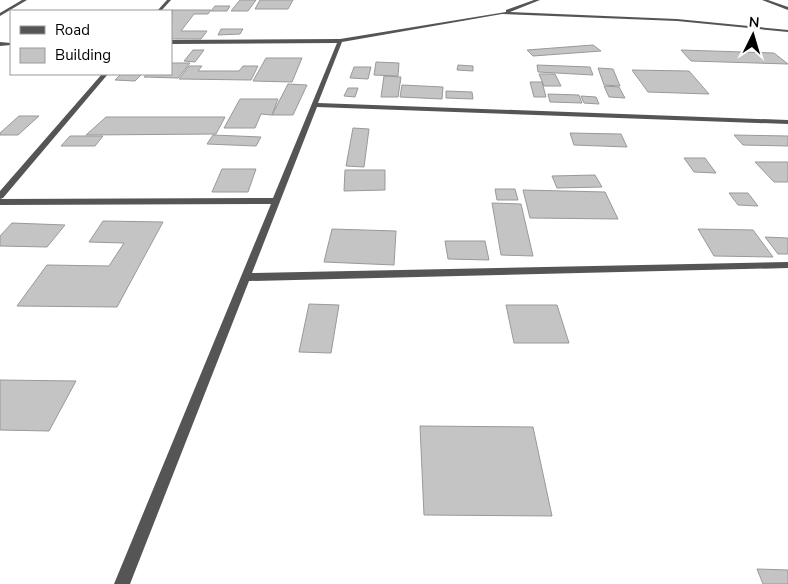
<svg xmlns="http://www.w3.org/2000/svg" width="788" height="584" font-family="'Nunito Sans',sans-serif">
  <rect width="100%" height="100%" fill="#fff"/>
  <g fill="#c4c4c4" stroke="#999">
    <polygon points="240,0 256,0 248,11 231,11"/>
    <polygon points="260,0 293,0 288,9 255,9"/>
    <polygon points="215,6 230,6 227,11 211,11"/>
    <polygon points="172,10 211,10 208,14 194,14 181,31 207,31 201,39 171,39"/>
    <polygon points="221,29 243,29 240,34 218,35"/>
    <polygon points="593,45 601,51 533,56 527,50"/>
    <polygon points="193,50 204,50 195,62 184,61"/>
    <polygon points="681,50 774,53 788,64 691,61"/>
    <polygon points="266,58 302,58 292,82 253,81"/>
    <polygon points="376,62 399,63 398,76 374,75"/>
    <polygon points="171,63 190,63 178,78 144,77 148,74 171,74"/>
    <polygon points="458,65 473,66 473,71 457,70"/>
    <polygon points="537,65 590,67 593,75 538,72"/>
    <polygon points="189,66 202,66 198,71 239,71 243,66 258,66 251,80 179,79"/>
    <polygon points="354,67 371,67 368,79 350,78"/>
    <polygon points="598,68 613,69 620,86 604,85"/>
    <polygon points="632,70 689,71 709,94 648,92"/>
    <polygon points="121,74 142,74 135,81 115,80"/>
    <polygon points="539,74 555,74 561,86 544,86"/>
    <polygon points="384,76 401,77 398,97 381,97"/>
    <polygon points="530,82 542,82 546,97 534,97"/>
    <polygon points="288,84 307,85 293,115 272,115"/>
    <polygon points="402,85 443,87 442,99 400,97"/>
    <polygon points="604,86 619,87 625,98 609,97"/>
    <polygon points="348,88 358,88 355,97 344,96"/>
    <polygon points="446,91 472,92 473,99 446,98"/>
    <polygon points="548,94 579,95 582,103 550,102"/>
    <polygon points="581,96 596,97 599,104 584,103"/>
    <polygon points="240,99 278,99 272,115 261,114 255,128 224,128"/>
    <polygon points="19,116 39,116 18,135 0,135 0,133"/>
    <polygon points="106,117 225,117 216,134 86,135"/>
    <polygon points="353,128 369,129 364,167 346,166"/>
    <polygon points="570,133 621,134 627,147 574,145"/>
    <polygon points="213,135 261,137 256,146 207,144"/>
    <polygon points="734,135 788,136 788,146 743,145"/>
    <polygon points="70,136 103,136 95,146 61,146"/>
    <polygon points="684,158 705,158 716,173 694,172"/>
    <polygon points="755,162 788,162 788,182 774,182"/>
    <polygon points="222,169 256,169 248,192 212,192"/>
    <polygon points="345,170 385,170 385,190 344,191"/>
    <polygon points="595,175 602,187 557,188 552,176"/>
    <polygon points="495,189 515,189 518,200 497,200"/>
    <polygon points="523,190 605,192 618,219 530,218"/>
    <polygon points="729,193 748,193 758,206 738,205"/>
    <polygon points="492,203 521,204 533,256 501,255"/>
    <polygon points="103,221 163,222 117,307 17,306 47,265 109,266 124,243 89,242"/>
    <polygon points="12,223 65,225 47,247 0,246 0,236"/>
    <polygon points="332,229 396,231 394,265 324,262"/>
    <polygon points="698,229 753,230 773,257 714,256"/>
    <polygon points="765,237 788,238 788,254 778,254"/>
    <polygon points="445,241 485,241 489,260 448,259"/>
    <polygon points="309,304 339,305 331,353 299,352"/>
    <polygon points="506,305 557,305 569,343 514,343"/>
    <polygon points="0,380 76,381 49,431 0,430"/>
    <polygon points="420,426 533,427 552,516 424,515"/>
    <polygon points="757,569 788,570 788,584 763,584"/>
  </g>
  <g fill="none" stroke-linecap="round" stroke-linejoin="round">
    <g fill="#555" fill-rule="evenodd">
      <polygon points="22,0 27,0 0,16 0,13"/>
      <polygon points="167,0 171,0 161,11 157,11"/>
      <polygon points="534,0 540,0 510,12 677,19 788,30 788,32 677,21 502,14 342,42 318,103 788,120 788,124 317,107 252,273 788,262 788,268 249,281 130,584 114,584 271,204 0,205 0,199 273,198 337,43 171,44 171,40 340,39 506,12 506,10"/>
      <polygon points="762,0 768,0 788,7 788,10"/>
      <polygon points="0,42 11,43 11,45 0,46"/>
      <polygon points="102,74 108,74 3,198 0,199 0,191"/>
    </g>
  </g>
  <rect x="10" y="10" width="162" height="65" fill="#ffffff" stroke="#999999"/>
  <rect x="20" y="26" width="25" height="8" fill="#555555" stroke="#999999"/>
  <text x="55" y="35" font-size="15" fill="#000000">Road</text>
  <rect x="20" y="48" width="25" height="15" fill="#c4c4c4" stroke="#999999"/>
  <text x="55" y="60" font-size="15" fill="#000000">Building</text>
  <g transform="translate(753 35) rotate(5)" stroke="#ffffff" stroke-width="4" paint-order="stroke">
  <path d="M0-4L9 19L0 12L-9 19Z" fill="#000000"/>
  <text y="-8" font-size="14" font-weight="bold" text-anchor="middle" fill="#000000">N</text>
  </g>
</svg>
